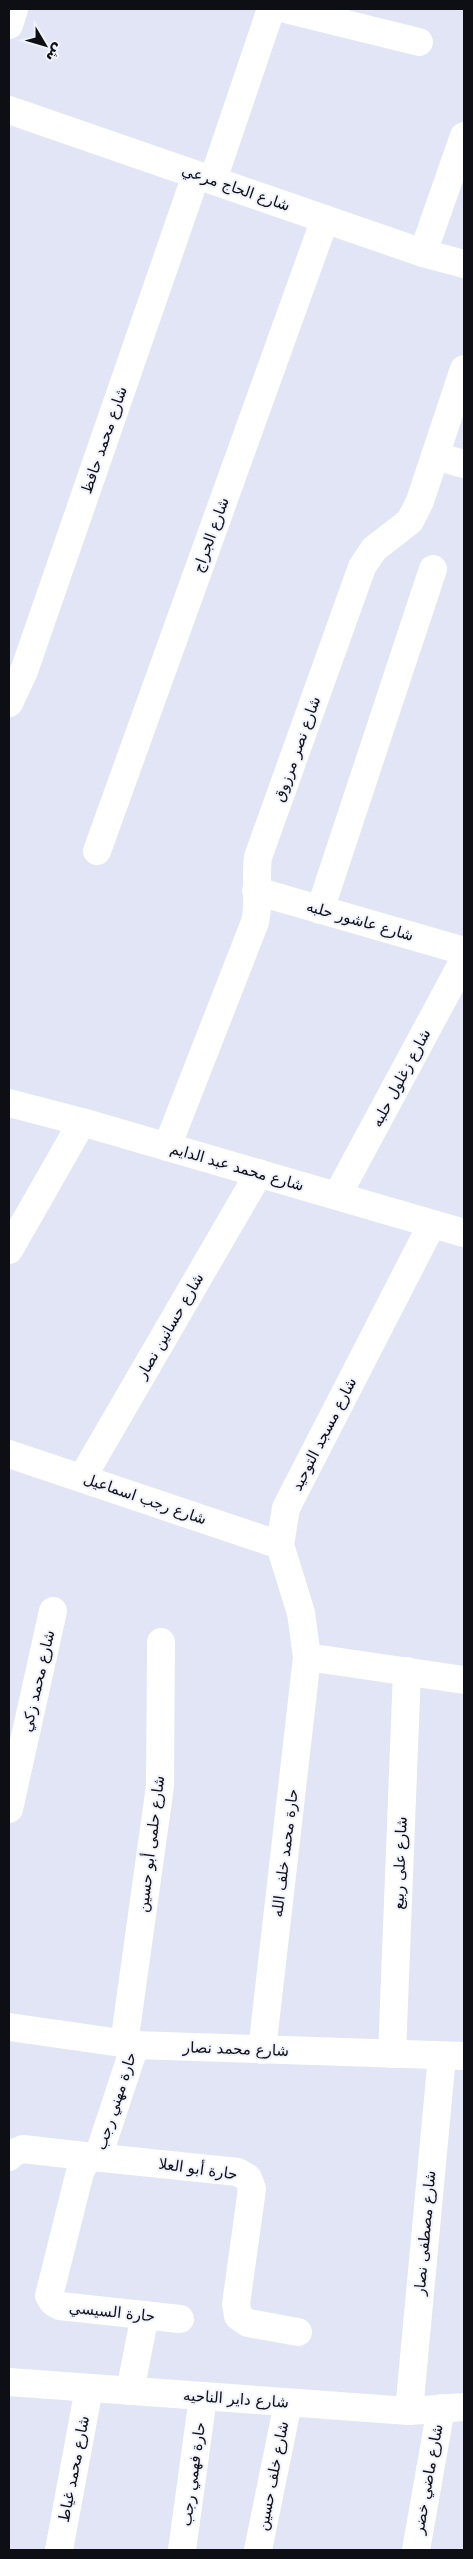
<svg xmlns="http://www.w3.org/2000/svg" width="473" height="2559" font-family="'DejaVu Sans','Noto Naskh Arabic',sans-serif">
  <rect width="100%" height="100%" fill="#e1e5f5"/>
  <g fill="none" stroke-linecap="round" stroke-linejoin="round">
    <g stroke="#fff" stroke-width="28">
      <polyline points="285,9 419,42"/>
      <polyline points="9,25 14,9"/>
      <polyline points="9,110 423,253 464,264"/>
      <polyline points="213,180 271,9"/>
      <polyline points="423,253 464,136"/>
      <polyline points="435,456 464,464"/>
      <polyline points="9,703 24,671 196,175"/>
      <polyline points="97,851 325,219"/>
      <polyline points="256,891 464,951"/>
      <polyline points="320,910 433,569"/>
      <polyline points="9,1103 82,1122 464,1233"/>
      <path d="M167,1147L255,922C260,901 255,879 258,857L362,567L374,549L410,521L420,501L464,369"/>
      <polyline points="337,1196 464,960"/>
      <polyline points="9,1250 82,1122"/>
      <polyline points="9,1454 280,1545"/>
      <polyline points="82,1478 259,1173"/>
      <polyline points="307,1657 464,1680"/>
      <polyline points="9,1809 53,1611"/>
      <polyline points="9,2027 135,2045 464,2056"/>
      <polyline points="124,2044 160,1786 161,1642"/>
      <polyline points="262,2050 307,1657 301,1613 280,1545 286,1508 432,1224"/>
      <polyline points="392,2054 407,1671"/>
      <polyline points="9,2157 10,2154 23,2149 93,2157"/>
      <polyline points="98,2157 135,2045"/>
      <polyline points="180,2319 60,2306 53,2302 49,2296 80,2172 85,2163 93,2157 238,2172 248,2178 252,2189 236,2304 238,2316 248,2323 298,2332"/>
      <polyline points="9,2382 409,2411 464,2407"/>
      <polyline points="130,2391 145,2315"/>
      <polyline points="409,2411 442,2056"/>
      <polyline points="59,2550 89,2388"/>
      <polyline points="182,2550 203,2397"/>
      <polyline points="258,2550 288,2403"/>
      <polyline points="416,2550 441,2408"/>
    </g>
  </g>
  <g text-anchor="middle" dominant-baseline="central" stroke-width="4" stroke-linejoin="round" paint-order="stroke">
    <g font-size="15" fill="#0e0f15" stroke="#f0f2fc">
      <text transform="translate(236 188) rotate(19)">شارع الحاج مرعي</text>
      <text transform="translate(104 440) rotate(-71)">شارع محمد حافظ</text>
      <text transform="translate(211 535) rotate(-70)">شارع الجراج</text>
      <text transform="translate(297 749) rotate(-70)">شارع نصر مرزوق</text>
      <text transform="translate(360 921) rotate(16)">شارع عاشور حلبه</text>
      <text transform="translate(401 1078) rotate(-62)">شارع زغلول حلبه</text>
      <text transform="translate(237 1167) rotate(16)">شارع محمد عبد الدايم</text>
      <text transform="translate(170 1326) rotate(-60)">شارع حسانين نصار</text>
      <text transform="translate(324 1434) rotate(-63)">شارع مسجد التوحيد</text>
      <text transform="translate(145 1499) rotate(19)">شارع رجب اسماعيل</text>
      <text transform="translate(38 1681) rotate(-77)">شارع محمد زكي</text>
      <text transform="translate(151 1844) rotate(-83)">شارع حلمى أبو حسين</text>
      <text transform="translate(285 1853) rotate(-83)">حارة محمد خلف الله</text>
      <text transform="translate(400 1863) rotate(-88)">شارع على ربيع</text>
      <text transform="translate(236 2049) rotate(2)">شارع محمد نصار</text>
      <text transform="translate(116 2101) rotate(-72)">حارة مهني رجب</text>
      <text transform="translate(198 2169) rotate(8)">حارة أبو العلا</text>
      <text transform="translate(425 2233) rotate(-85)">شارع مصطفى نصار</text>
      <text transform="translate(112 2312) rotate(6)">حارة السيسي</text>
      <text transform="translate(236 2399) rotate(4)">شارع داير الناحيه</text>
      <text transform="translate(74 2469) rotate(-79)">شارع محمد غياط</text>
      <text transform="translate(193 2474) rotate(-82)">حارة فهمي رجب</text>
      <text transform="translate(273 2476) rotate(-79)">شارع خلف حسين</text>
      <text transform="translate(428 2479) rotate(-80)">شارع ماضي خضر</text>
    </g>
  </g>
  <rect width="473" height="2559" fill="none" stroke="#0e0f15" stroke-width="20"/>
  <g transform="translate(45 45) rotate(128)" stroke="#f0f2fc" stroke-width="4" paint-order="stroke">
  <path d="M0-4L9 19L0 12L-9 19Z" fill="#0e0f15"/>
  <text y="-8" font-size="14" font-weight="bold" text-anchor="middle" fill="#0e0f15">ش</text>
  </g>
</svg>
